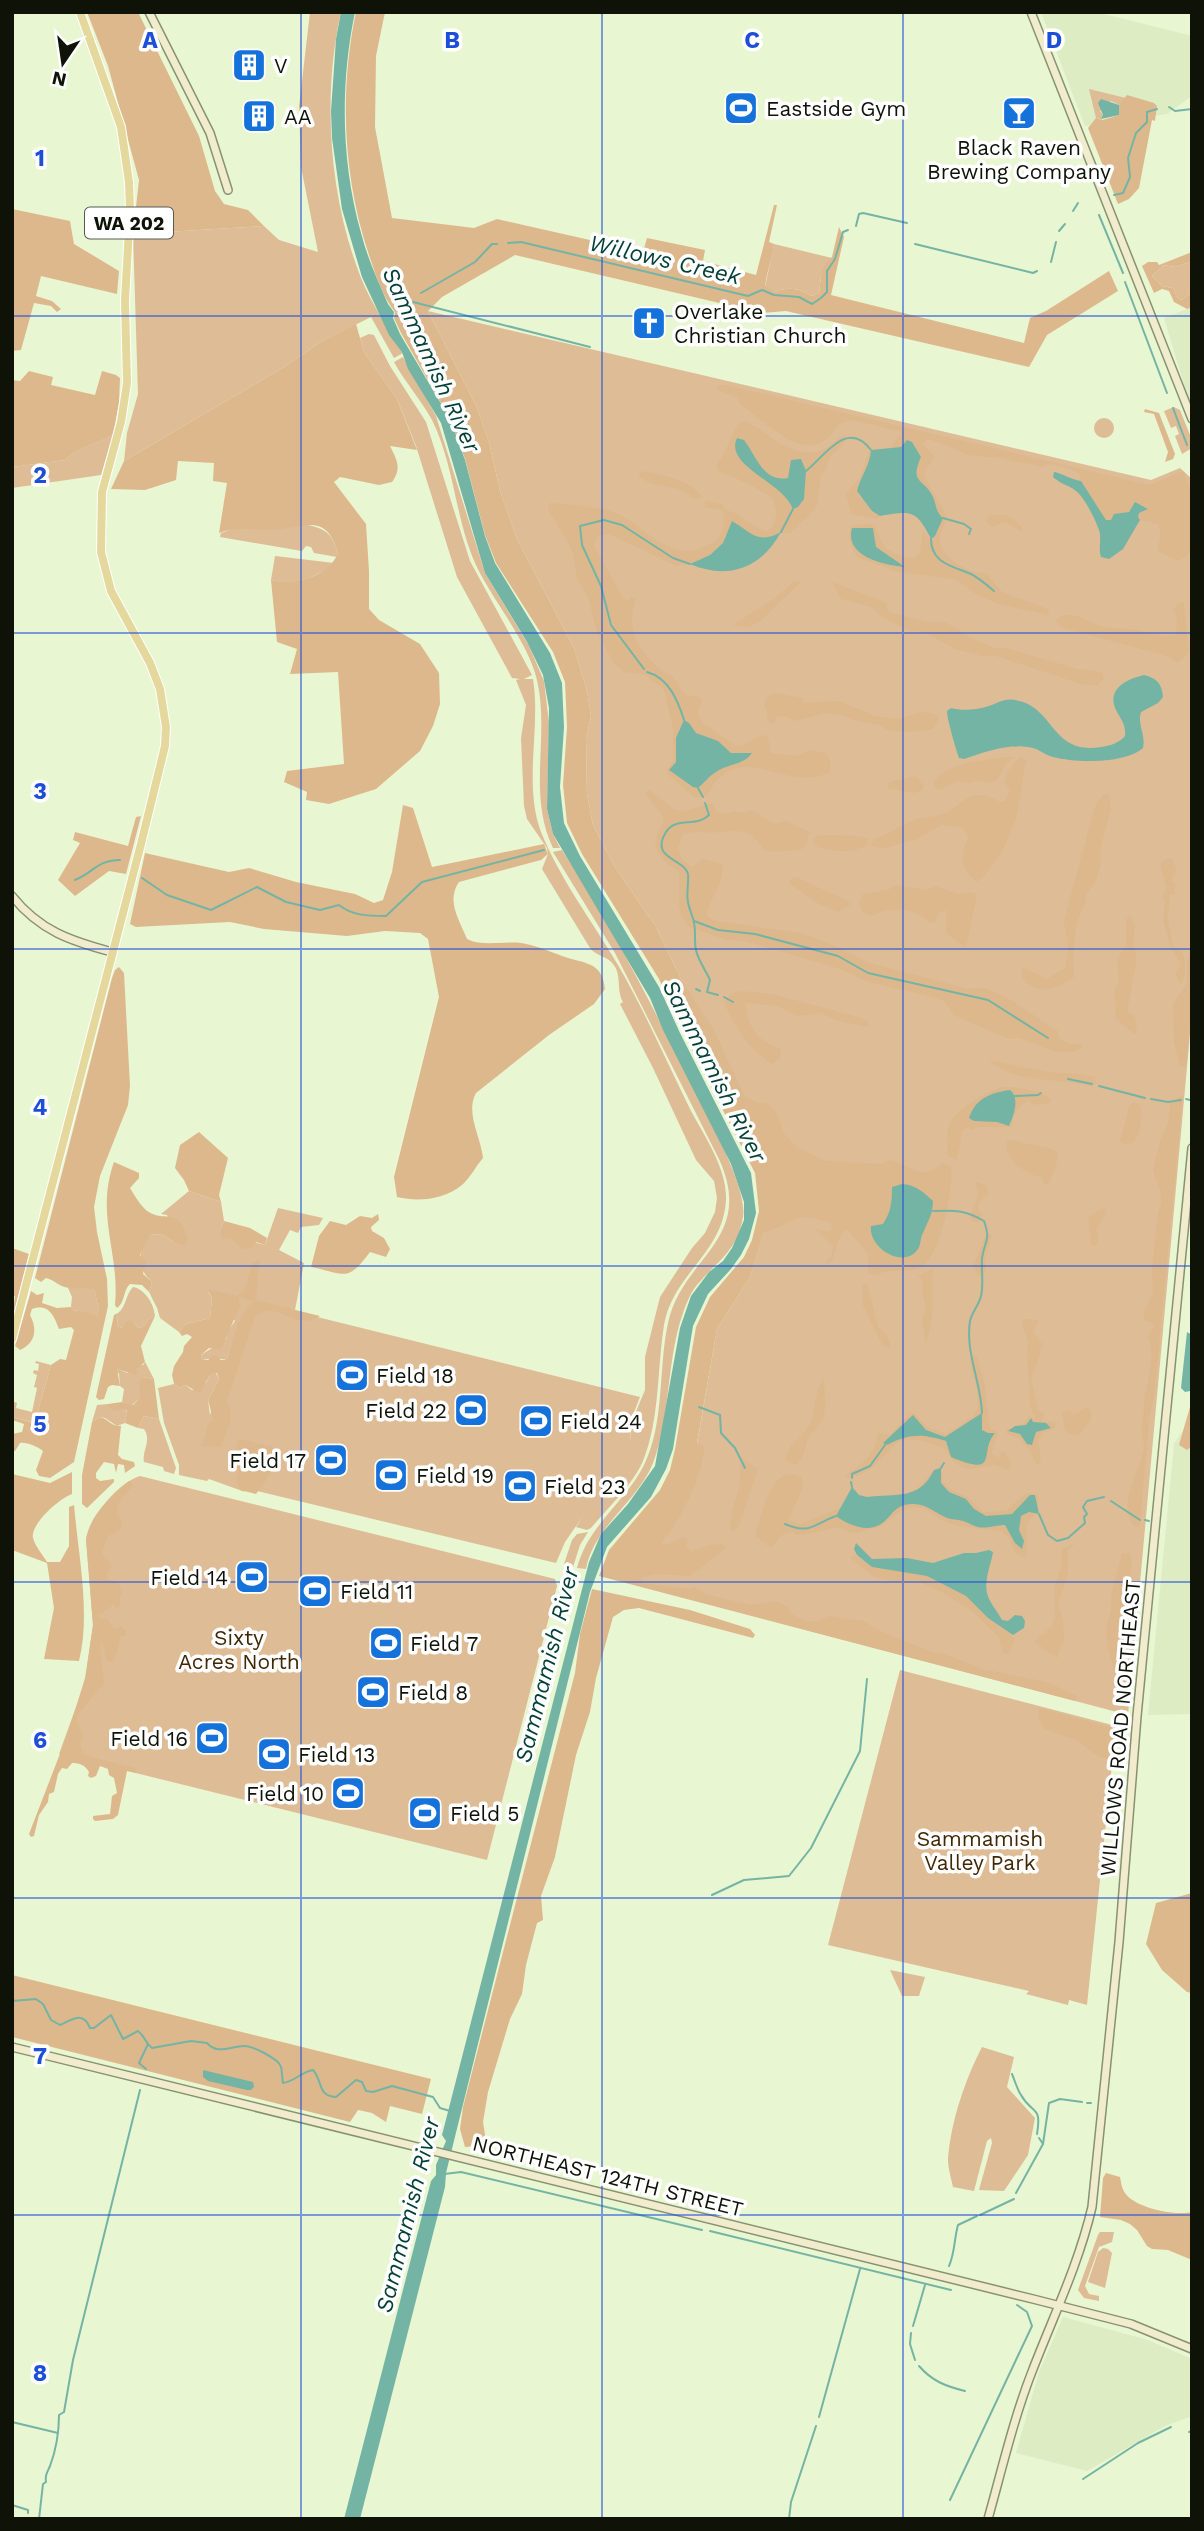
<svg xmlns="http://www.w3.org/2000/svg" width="1204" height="2531" font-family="'Work Sans',sans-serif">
  <rect width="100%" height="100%" fill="#e9f6d2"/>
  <g fill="#ddecc2">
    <polygon points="1041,12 1096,12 1192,36 1192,96 1167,114 1085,126"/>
    <polygon points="1192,307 1192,411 1164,318"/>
    <polygon points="1192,1417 1192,1714 1148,1715 1174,1444"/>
    <polygon points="1063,2317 1148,2340 1192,2359 1192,2416 1165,2426 1087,2471 1016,2453 1039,2372"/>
  </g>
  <g fill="#debc96">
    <path d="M310,12H341C322,97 329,197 361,278C372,305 389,329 403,353L394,358L371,317L319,343L284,367L124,461L127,433L138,394L133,234L264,226L279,240L318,252L301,167L299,107Z"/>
    <polygon points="1089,89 1126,98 1119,105 1111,101 1100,111 1103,115 1101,119 1096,118"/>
    <path d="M774,244L832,258L821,276L819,293L812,296C801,289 788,286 775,292L765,287Z"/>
    <polygon points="1192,261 1192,292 1181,300 1177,297 1173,288 1162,286 1152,276 1164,265 1175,267"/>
    <polygon points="428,311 1151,480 1180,468 1192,479 1192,1012 1128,1715 629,1583 697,1444 717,1329 750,1277 772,1205 682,981 656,927 615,867 593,825 587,794 586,739 591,716 587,691 574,648 517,539 500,491 489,442 477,408"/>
    <path d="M369,334L374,335L390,366L426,422L470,561L532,675L524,679H533C541,728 523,784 541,832C560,879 592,921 618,965C645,1012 667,1062 691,1111C705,1137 727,1169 726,1199C724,1253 673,1273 664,1325C657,1369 660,1419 643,1461C633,1484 607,1509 591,1528L587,1530L576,1527L583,1516L565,1542L556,1563L240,1487L245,1492L209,1479L207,1481L179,1475V1465L164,1423L158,1388L174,1384L179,1388L185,1385L192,1390L206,1383L210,1375L216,1373L219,1379L208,1400L210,1415L238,1325L227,1359H202L201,1355L226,1339L227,1332L235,1321L207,1290L212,1298L210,1318L186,1324L179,1332L160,1318L157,1308L149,1292L152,1282C136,1268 138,1251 150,1235L162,1234L174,1242L167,1215L161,1214L189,1191L221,1202L224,1221L219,1233L265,1245L278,1208L323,1218L319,1225L301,1227L298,1233L290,1230L279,1250L304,1263L295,1310L285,1309L640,1397L631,1420L630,1442L632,1421L645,1390V1357L660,1297L692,1248L705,1233L715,1212L717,1198L714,1181L696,1160L653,1068L620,1004L623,1002C616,990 622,974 613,964C607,956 596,956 590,948L542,869L548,854L547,848L527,819L524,806L521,738L526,705L516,680L520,679L512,678L457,577L416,446L397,399L364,352L360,338Z"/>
    <path d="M403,357L436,416L485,573L529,646L544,681L549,723L547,809L553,834L560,848H553C527,794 550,736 537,680C528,641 492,600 475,563C455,517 454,464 432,420C421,400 405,382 394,362Z"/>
    <polygon points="1174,407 1180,410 1192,440 1192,448 1182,454 1175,436 1179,434 1176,426 1171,428 1164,411"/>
    <circle cx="1104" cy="428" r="10"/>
    <path d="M113,435L101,475L12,488V467L65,460C73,450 99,442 113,435Z"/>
    <path d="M304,524C326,529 332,532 338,554L337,557L314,553L311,547L306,546L302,551L220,537L221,533L239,527L270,530Z"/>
    <path d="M275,556L334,563C316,578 294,586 271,580Z"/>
    <path d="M562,850C613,928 655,1011 697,1095C710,1121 748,1190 743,1217C737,1252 717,1261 697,1285C691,1292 686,1304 683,1313C666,1361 671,1417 653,1463C637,1503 594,1526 586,1569L577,1568C588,1525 625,1503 644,1465C665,1422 658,1369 668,1323C682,1257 756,1240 719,1159L615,953L553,852Z"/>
    <polygon points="86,1287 94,1290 99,1309 97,1317 80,1310 74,1311 71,1307 72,1297 68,1288"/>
    <path d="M133,1287C145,1289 154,1304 155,1316L149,1319L144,1326L138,1328L133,1321L122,1328L117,1326L118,1313C127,1306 125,1295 133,1287Z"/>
    <polygon points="36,1361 51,1365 36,1418 32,1422 12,1417 12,1401 17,1403 16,1408 32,1412 37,1388 34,1387 37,1375 33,1373 34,1370 38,1371 39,1364 35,1363"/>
    <polygon points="145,1362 154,1379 143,1377 139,1399 132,1405 122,1402 124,1389 120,1386 119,1374 116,1371 118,1369 127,1373 136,1369 138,1365 143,1365"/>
    <polygon points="108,1404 108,1407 123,1408 127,1412 125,1423 117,1426 105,1418 99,1417 92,1422 97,1405"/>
    <path d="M144,1416L159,1419L176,1468L174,1474L164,1471L163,1467L144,1462C142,1450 152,1441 144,1429L138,1428Z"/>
    <path d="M140,1476L555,1579L557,1586L487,1860L59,1754L84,1685L93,1625L86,1539C91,1517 117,1483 140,1476Z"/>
    <polygon points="588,1532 580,1545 573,1567 564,1564 572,1540 577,1534"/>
    <polygon points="900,1670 1116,1726 1087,2005 1069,2000 1068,2005 1026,1994 1029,1991 828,1945"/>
    <polygon points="890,1970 925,1977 919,1996 902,1996"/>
    <path d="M982,2047L1014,2057L1007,2087L1035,2118L1028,2155L1004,2191L979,2190L992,2143L991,2138L987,2141L974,2191L953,2187C951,2178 948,2168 948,2159C951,2121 965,2080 982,2047Z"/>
    <polygon points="1114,2232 1112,2242 1099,2247 1085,2286 1089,2294 1099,2296 1099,2301 1084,2298 1078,2290 1098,2235 1100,2232"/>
    <polygon points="1103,2248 1108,2249 1112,2253 1105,2288 1088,2282 1098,2252"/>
  </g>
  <g fill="#ddb88d" fill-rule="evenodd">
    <polygon points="87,12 138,12 199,136 215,191 224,204 248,210 264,226 133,234 139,180 108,66"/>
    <path d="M356,12H385L376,56L375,127L392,218L474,228L497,219L643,252L647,238L705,250L703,261L756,275L774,205H777L769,242L774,244C772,258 767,272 765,286L775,292C788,286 801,289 812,296L819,293L821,276L825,264L832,257L839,227L844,237L831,295L1024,343L1030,318L1046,311L1109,271L1118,291L1047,335L1029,367L786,311L762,313L515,255L442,297L428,311L477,408L489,442L500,491L517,539L574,648L587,691L591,716L586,739L587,794L593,825L615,867L656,927L682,981L714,1030L744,1095L760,1104L766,1102L776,1112L784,1133L796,1147L826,1161L883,1164L889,1160C911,1165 922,1183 942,1163L951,1166C953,1188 942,1258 919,1268C904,1274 892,1267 876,1275L868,1273V1254L847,1229C835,1238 838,1252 830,1264L825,1263L832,1255L833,1246L816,1229L827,1232L832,1230L831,1224C795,1209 796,1224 764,1232L750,1277L717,1329L697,1443L705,1447C700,1481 683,1516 661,1543L667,1545L683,1537L688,1539L686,1546L691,1552L709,1545L723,1544L726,1548L690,1576L655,1574L642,1578L640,1583L690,1589L695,1587L705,1594L751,1605L775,1601L787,1606L792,1614L805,1621H817L829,1616L863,1621L878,1630L934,1653L944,1654L983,1669L1047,1682L1077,1696L1075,1701L599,1576L609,1550L660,1490L670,1470L675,1449L696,1327L710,1297L744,1257L752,1240L759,1211L755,1173L683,1032L659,979L582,854L567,823L563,785L567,727L565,682L553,652L496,563L485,535L465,459L450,419L401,333L394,318L395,312C383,297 376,276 370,258C343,179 339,93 356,12Z"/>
    <polygon points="1127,95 1154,103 1157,106 1155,121 1152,120 1139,188 1129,199 1118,204 1088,128 1096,118 1103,120 1119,115 1119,105"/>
    <polygon points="12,209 70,221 74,244 119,271 117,294 41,276 36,296 52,301 61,309 57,312 51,306 34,303 21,350 12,351"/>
    <polygon points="1192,252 1192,261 1175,267 1164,265 1152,276 1162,286 1173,288 1177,297 1181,300 1192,292 1192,307 1187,309 1174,302 1169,291 1162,289 1154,293 1142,266 1148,262 1157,262 1159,265"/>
    <path d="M356,324L364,352L397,399L417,450L390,446C397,460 402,468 392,482L379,485L340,477L334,482L366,524L369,571V609L379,620L420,644L439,673L440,704L433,726L420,751L376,789L329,804L306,800L307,792L284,782L287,771L344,764L338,672L290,674L297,649L277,642L271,580C295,586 326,577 338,554C326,508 300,531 268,530C245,530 243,526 219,533L227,483L213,481L214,463L178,461L176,480L145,490L111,489L124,461L284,367L319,343Z"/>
    <path d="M29,371L53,377L51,385L95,395L102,371L116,375L120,378L119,403L113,435C100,442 73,450 65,460L12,467V380L20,381Z"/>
    <path d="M726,385L1150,485L1183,471L1192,494V551L1179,561L1157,551L1161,535L1158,524L1140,520L1137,517L1139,513L1148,509L1141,504L1111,520H1106L1084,487L1078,473L1073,470L1051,464L1042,467L999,458L967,455L954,448L927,439L923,444L935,457L924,472C927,488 941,499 945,515C948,523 942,528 940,536C936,552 961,569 975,572C979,573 982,572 986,573L1002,592L1048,609L1049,615L998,604L974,593L966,586L954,579L897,572L857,557C851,546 846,537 852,525L873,524C880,531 878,537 883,544C889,554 904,557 914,558L920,553L923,530L929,539L935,536L943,518L936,510L934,498L917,477V467L921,457L912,442L901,447L890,448L902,432L852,420L839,424C810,474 767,422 740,404L738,398L716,389L718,386Z"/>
    <polygon points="1145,409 1159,413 1175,454 1173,459 1165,462 1168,452 1154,414 1144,412"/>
    <path d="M744,421C768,430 776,448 804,452C809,452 816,453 821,451C828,448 836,439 844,435L846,440C838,455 830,448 826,470L821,474L818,503L814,510L790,533C781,532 776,537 768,538C755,541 743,527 732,521L723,543L710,555L690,564L676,566L609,534L598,536L594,546L624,599L628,601L631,597L636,598C626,629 635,643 657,667C661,671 666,672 671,676C683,686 678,697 699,697L702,700L698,713L702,723L736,746L745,745L761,735L768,737L771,753L797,756L810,750L826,753L831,764L830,772C785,795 737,734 707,796L695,798L668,775L667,769L673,762V729L664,690L645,675L624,672L614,664L597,632L588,597L577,580L573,552L548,509L549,503C565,504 598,506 613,512C645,524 669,565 706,546C711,544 717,541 719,537C724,529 725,517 721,510L705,507V501L722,504L726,510C742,513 750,527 766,531L773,527L777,512L773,499L753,486L717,470V463C730,451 728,431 744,421Z"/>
    <path d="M871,450C870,467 859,478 858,495L880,516L876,519L851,514L846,494L861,476L868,453Z"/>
    <path d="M643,471C663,475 691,480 702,497L697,500L679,489L652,484L639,477V474Z"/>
    <polygon points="992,515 1007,515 1022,527 1022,532 1005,522 993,527 986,522 987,518"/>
    <polygon points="794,581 801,582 759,622 749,627 733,625 774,599"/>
    <polygon points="832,582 885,602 889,612 928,622 944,622 957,628 965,635 995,648 1007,648 1077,669 1102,672 1104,679 1097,685 1084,685 996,656 982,656 955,649 926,633 907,630 881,616 871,607 841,599"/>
    <path d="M1179,603H1184L1189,653L1178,663L1170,657L1063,628L1055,621C1072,606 1087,624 1105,627C1114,629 1124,628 1133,629C1149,631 1161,639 1176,634L1177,616L1173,609Z"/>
    <path d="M775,693L803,698V703L839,701L875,716L898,719L923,712L937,715L939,718L933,729C916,732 900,733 884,729L883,726L853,720L842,715L825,713L796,721L785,716L776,717L775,723L770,724L767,717V709L764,707L766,698Z"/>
    <path d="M1002,757H1014L1007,763L996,781L987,783L981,780L970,783L957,781L941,790L935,788L934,782C949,761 978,762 1002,757Z"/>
    <path d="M1021,757L1027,761C1022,773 1023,787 1020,799C1015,829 1000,863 977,882C961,869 958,855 969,837L963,828L941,825L917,839L897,845L883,848L871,846L874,839C887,835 900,826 914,820C922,817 932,817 940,815C966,806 967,784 1000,802L1005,801L1010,789L1004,783C1007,771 1011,765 1021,757Z"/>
    <path d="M915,776L924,786L922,790L915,793L888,788V783C897,778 905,780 915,776Z"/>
    <path d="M648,789L675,810L686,811L712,803L718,812L726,814L733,811L742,813L752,810L774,824L787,821L810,832L805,848C797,851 775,852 765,851C751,830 744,830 722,832C708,834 696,830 682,835L678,847L683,861L693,867L702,859L722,864C726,884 708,898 707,916L716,921L801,933L843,949L866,962L969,989C994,980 1035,1019 1058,1031L1059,1038L1069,1044H1080L1083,1048L1072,1052H1056L1019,1038L1009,1039L954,1015L944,1001L933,997L868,982L840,969L744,941L727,940L689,927L682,917L679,906V872C666,863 651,853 657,835C659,829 663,824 664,818L646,795Z"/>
    <path d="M1103,794H1109L1111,808L1101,846V863L1096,882L1085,895L1086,903C1072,923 1074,952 1074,977C1057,989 1036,998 1021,976L1023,967L1047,979L1065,968L1068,948L1064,921L1094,809Z"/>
    <path d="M403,805L413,808L432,867L544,844L548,854L541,860L459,882C446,901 459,919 467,939C483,947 503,941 521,943C535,945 549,951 562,956C583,964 602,960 605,989L594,1004L549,1035L476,1093C465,1113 481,1137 483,1158C476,1166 470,1178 462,1185C444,1200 418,1202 397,1197L394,1177L439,997L428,939L420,933L385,931L347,936L264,929L230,922L136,927L130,924L145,853L229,872L249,868L296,882L355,894L374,903L383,900L392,872Z"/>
    <polygon points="141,816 126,874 109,871 75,896 58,880 80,843 73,840 75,832 128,846 136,817"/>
    <path d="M819,835C835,836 851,834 868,838L867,845C853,854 830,852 815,846L813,839Z"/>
    <path d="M1170,858L1173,860L1176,870L1171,881L1175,884V894L1170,895L1168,918L1173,948L1180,949C1187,957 1186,976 1181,985L1175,974L1179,969V961L1170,946L1163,920L1165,900L1162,896L1167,888L1160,866L1162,861Z"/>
    <path d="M797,877C811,886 844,896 851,904L838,912L817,903L789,883L792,879Z"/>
    <path d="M896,885L926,890L936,886L958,894L970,892L977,894L966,948L946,933V910L938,914L935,923C927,922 926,920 920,915C909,908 884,908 873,916L863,913L859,903L863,894L890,889Z"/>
    <path d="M1130,914L1135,927L1133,944L1137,960L1127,1011L1135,1017L1137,1031L1135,1034L1116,1019L1114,988L1119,981C1117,967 1115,956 1126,946V920Z"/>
    <polygon points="1192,944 1192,1008 1186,1066 1180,1067 1174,1042 1173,1004 1187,984 1187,963"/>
    <path d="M119,967L124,973L130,1086L128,1105L100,1176L94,1207L97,1232L107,1279L108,1306L74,1462L50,1478L39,1476L36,1470L43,1451C38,1447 27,1442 20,1443L15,1451H12V1434L22,1432L24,1424L12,1420V1417L31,1422L36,1418L51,1365L60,1359L66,1360L74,1330L71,1327L59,1329C54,1316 49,1303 32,1309L30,1315C38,1330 35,1343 20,1350L15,1346L31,1291L37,1295L44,1293L42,1303L57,1308L71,1307L74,1311L80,1310L97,1316L99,1309L94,1290C85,1286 78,1290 69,1288C59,1287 55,1280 46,1278L41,1282L35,1278L112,978L115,970Z"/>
    <path d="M742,991L772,994L862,1018L869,1022L867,1027L835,1020L821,1013L797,1016L777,1006L746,1003C745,1023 760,1045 781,1048L780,1058L773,1064C751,1053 733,1025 724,1002L732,993Z"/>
    <path d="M989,1060L1048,1072L1080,1074L1094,1077L1096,1082L1092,1087C1062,1077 1011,1084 989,1060Z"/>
    <path d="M1003,1087C1017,1087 1040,1090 1051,1099V1103L1036,1105L1028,1101C1016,1107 1014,1115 1011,1127H979L971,1130L968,1127L962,1131L959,1151L956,1160L948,1156C948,1147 946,1137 948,1129C952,1110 985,1092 1003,1087Z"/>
    <path d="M1183,1095L1154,1398L1149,1420L1140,1524L1137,1528C1115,1511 1137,1473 1143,1453C1145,1446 1143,1439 1142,1432C1141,1424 1144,1414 1144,1405C1145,1389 1158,1351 1147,1337L1154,1327L1153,1323L1144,1320V1312L1153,1293L1152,1267L1158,1212L1161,1204V1194L1153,1170L1160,1141L1168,1124L1170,1102Z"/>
    <path d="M1134,1102L1140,1105C1143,1116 1141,1133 1133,1143L1124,1144L1120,1141L1130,1104Z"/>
    <polygon points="199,1132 228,1158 219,1195 221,1202 189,1191 184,1180 175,1168 180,1145"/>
    <path d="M1014,1140C1027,1145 1046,1145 1058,1152L1056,1166L1048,1185L1044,1184L1042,1177C1026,1175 1003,1159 1007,1141Z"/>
    <path d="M114,1162L139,1173V1178L130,1188C135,1196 140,1205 147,1211C166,1224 179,1204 188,1241L184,1245L174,1242L162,1234L150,1235L140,1255L146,1261L143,1274L152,1282L149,1292L142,1285L130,1284C123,1290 125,1303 117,1308L115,1305C120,1253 95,1215 114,1162Z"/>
    <polygon points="977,1182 986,1186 989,1192 979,1203 979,1210 983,1214 978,1223 973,1222 970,1217 979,1192 975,1185"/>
    <polygon points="1104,1207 1107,1213 1096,1230 1099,1236 1096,1246 1091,1244 1088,1218"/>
    <path d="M378,1214L379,1220L371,1227L372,1231L384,1238L390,1249L386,1257L370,1252C347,1283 346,1274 311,1267L319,1236L330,1221L346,1225L360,1216L372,1218Z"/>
    <polygon points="224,1221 250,1228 267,1238 265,1245 256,1242 252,1248 243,1249 230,1238 223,1239 219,1233"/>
    <polygon points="992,1234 985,1258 986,1272 980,1277 973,1267 986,1235"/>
    <polygon points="12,1248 29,1254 12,1321 15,1296 12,1295"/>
    <path d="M258,1260L260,1261C256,1275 259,1287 255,1300L320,1316C296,1333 278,1299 255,1316L227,1402C237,1419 226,1429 221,1447L202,1446L208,1424L213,1419L208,1400L219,1379L217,1373L210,1375L200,1393L185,1385L179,1388L174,1384L172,1375L174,1366L183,1352L184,1346L192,1337L187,1334L182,1336L179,1332L186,1324L210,1318L212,1298L207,1289L237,1296L245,1288L253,1263ZM238,1297L254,1301C237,1315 234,1339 227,1359L221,1360L214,1355L208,1360L202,1359L201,1355L209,1348L221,1349L240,1306Z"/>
    <path d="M933,1268C932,1287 936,1327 925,1342L922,1319L926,1308L922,1293L923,1280L918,1276Z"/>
    <polygon points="867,1284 878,1327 887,1335 891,1348 883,1346 863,1306 862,1285"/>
    <polygon points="118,1313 117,1326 122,1328 127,1321 133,1321 138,1328 144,1326 149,1319 155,1316 141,1346 145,1362 136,1369 138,1373 136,1375 117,1369 120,1386 112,1385 108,1387 104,1399 99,1400 96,1397 114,1315"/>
    <path d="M1023,1319L1039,1320L1033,1332L1043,1345L1031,1379L1038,1410L1044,1414L1042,1421L1055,1422L1056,1428L1043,1433L1038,1441L1041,1460L1038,1466C1030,1452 1024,1438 1007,1434L1006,1430L1024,1423L1029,1416L1036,1420L1030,1406L1027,1352L1028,1342L1022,1324Z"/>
    <path d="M974,1355L977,1357L985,1386L990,1429L997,1431L998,1437L994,1443L992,1454L999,1458L1001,1452L1004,1451L1011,1463L1010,1471L995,1465L971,1469L962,1467L954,1462L943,1448L923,1441L909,1439L898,1442L871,1469L857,1476L846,1478L847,1474C863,1464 877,1452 877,1433L890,1435L911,1412L915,1413L927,1427L946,1434C974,1415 984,1417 975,1381C973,1373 970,1366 970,1358Z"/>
    <polygon points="143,1377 154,1379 159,1419 144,1416 138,1428 125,1423 127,1411 123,1409 115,1411 108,1407 108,1404 122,1402 133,1405 139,1399 140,1382"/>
    <path d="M824,1378C824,1392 828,1410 821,1423C816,1430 810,1432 807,1441C804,1452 805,1458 795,1465L785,1460C789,1442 799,1441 808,1427C817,1412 812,1395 824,1378Z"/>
    <polygon points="1192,1400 1192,1446 1187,1450 1179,1445"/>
    <polygon points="1087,1407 1091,1411 1091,1420 1080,1434 1071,1435 1065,1430 1062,1412 1069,1410 1074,1415"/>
    <path d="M99,1417C108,1418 111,1427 121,1426L118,1455L122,1459L134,1462L135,1466L125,1473L124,1465L118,1464L116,1473L114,1464L104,1462L96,1473V1478L100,1481L114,1479V1482L87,1508L82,1504V1475L92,1422Z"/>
    <polygon points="238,1439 273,1447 282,1458 256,1494 240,1490 236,1477 238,1473 235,1452"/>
    <path d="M742,1458L758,1469L739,1526L732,1532C727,1517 736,1501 739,1487C741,1477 738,1467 742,1458Z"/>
    <path d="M941,1466L943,1482L953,1491L967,1496L983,1512L1006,1511L1026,1493L1038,1494L1039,1514C1019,1520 1029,1541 1027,1557L1019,1556L1013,1549L1009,1538L1001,1531L959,1526L941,1520L924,1508L912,1507L901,1511L881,1526L860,1532L852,1533L839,1527L808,1534L797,1535L792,1532L782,1535L772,1547L768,1546L756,1536V1530C764,1510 771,1462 801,1477L804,1485L789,1520L800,1524L842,1507L852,1487L859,1495L867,1497C881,1495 905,1499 917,1489C927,1481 930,1470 941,1466Z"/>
    <path d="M72,1472V1494C60,1498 30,1524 33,1538C35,1546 43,1555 47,1562H60L69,1546V1507L74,1505C78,1553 91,1614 79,1661L44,1659L54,1608L47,1563L12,1550V1474L50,1483Z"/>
    <path d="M129,1481L133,1485C129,1493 118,1498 117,1509C117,1514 121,1520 122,1526L116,1533L108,1536L101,1554L112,1566L107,1574L108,1579L119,1583L122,1593L120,1597V1606L117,1608L113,1605L99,1615L100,1619H107L114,1629L121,1626L126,1632V1636L120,1637L117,1653L112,1662L106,1660L103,1644L100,1643L104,1683L79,1713L77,1720L83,1734L80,1744L82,1752L91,1757L135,1768L136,1773L127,1771L118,1815L113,1819L95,1821L93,1819V1816L110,1814L112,1796L117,1793L114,1778L109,1775L108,1769L100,1766L96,1776L91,1778L88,1776L89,1772C85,1765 80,1763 72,1763L67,1769L62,1768L58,1774L54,1792L49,1794L48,1802L39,1815L34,1836L31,1837L29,1834L68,1733L86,1675L93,1625L86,1539C91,1513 110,1498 129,1481Z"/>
    <polygon points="1072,1544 1074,1545 1068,1550 1068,1572 1058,1604 1063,1621 1064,1640 1057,1658 1034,1642 1052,1626 1055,1616 1054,1587 1061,1567 1062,1549"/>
    <polygon points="1122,1553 1128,1553 1132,1557 1121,1706 1118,1703 1117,1679 1107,1646 1106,1627 1111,1611 1111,1596"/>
    <polygon points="854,1554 872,1567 927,1576 966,1596 999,1626 1007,1630 1015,1640 1008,1655 1003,1652 999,1637 972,1611 942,1592 915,1580 896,1582 874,1577 851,1558"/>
    <polygon points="592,1589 690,1610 750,1629 755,1635 753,1638 639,1608 624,1610 613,1617 596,1678 590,1712 576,1755 555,1857 541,1896 543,1920 537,1923 526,1965 522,1994 510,2019 488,2092 483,2122 486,2141 479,2146 465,2147 460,2129 463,2107 575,1673 580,1634"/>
    <polygon points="1039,1708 1114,1728 1110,1759 1099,1757 1076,1740 1045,1729 1038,1717"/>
    <polygon points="1192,1893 1192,1993 1187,1992 1162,1970 1146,1944 1156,1903"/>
    <polygon points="12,1975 431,2079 422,2114 390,2106 386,2122 372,2113 358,2110 350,2122 12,2037"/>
    <path d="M1106,2173L1120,2177C1121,2182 1122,2189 1125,2193C1135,2208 1175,2216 1192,2212V2260L1168,2250L1152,2249L1147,2246L1137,2230L1130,2224L1121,2220L1100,2217L1103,2178Z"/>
  </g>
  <g fill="#74b4a4">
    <path d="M341,12H355C340,84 341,162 361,233C367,257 378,281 388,304L394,312L393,318L400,334L450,419L465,460L485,536L495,563L550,653L562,683L564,727L560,787L564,823L580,856L659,987L680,1033L751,1173L756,1213L749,1239L741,1255L731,1269L708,1294L693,1326L673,1449L666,1469L651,1497L607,1547L590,1592L446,2173L445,2187L360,2519H344L431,2181L436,2175V2165L446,2141L442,2135L589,1562L601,1534L628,1504L655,1466L680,1328L691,1296L709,1272L723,1261L732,1248L744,1220V1202L731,1164L663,1030L650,998L553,834L547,809L549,708L543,675L527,642L485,573L441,423L408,369L402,352L389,335L362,277L342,209L332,138L331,111L336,39Z"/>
    <polygon points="1101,99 1119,105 1119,115 1101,119 1103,115 1098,103"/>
    <path d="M737,438L744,440C756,455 763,483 788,478L791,460L801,459L806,471L804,499L798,507L793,509C783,482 724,466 737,438Z"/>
    <path d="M907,440L912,442L921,457C909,484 924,478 933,497C937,506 935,511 943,518L935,536L931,539C916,509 911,511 880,516L872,511L857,491C860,477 870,466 871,450L901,447Z"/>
    <path d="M1054,472C1058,472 1073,480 1081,481L1106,520H1111L1114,514L1129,512L1135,502L1148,509L1139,513L1138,517L1140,520L1123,549L1109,559L1101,557C1098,548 1102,539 1099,530C1095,519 1085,498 1076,491C1069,485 1060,484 1053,477Z"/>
    <path d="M732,521C751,532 757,545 781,532C761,569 727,580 690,564L710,555L723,543Z"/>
    <path d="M852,528H873L876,547L905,567C885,565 844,557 852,528Z"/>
    <path d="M1144,675C1157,678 1162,684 1163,697L1158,703L1141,712C1137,724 1146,735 1143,748C1125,764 1076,763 1053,757C1044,755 1039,748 1028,747C1007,744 985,752 964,759L959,758C956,749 947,719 947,711L951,708C962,711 978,710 989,706C998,703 1004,698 1015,700C1055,706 1050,755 1101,747C1110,746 1119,743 1125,736C1126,724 1121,720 1116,710C1106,689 1127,679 1144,675Z"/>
    <path d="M684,720L689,723L696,733L718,741L731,753H752C744,765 727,764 716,772C709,776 704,783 698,788L693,787L669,770L676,762V738Z"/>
    <path d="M1010,1090C1020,1098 1014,1115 1009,1126L997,1122L974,1121L969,1118C976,1098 990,1093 1010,1090Z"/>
    <path d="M902,1184C916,1185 922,1191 933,1201C933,1214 928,1221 923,1233C920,1237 921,1245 918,1249C904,1270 868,1248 871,1226L883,1224C891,1212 892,1202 892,1187Z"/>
    <polygon points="1187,1332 1192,1335 1192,1386 1190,1391 1185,1392 1181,1388"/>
    <path d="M982,1413V1430L988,1433H995C978,1452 1001,1478 951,1457L946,1441C922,1434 910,1433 887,1445L883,1443L913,1415L926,1430L945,1437Z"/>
    <polygon points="1031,1418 1033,1422 1046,1423 1051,1428 1036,1432 1032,1445 1027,1444 1020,1434 1008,1431 1015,1426 1026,1425"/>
    <path d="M941,1468V1483L949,1492L966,1499L974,1509L986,1516L1012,1514L1030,1495H1035L1039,1514L1029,1512L1021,1516L1019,1530L1024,1541L1022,1549L1015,1543L1005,1525C997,1525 985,1529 978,1527C973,1526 968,1522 963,1521C957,1519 952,1520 947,1518C935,1513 926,1503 912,1504C893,1505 893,1516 881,1524C867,1533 848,1525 836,1516L852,1487L859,1495L867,1497C896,1493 919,1501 934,1470Z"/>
    <path d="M856,1543L872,1559L907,1558L933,1563L964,1553H976L989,1550L993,1552C991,1565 984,1579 987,1593C989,1602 998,1612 1002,1620L1008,1621L1015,1615L1022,1616L1025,1621L1024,1628L1013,1635L988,1618L966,1596L927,1576L872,1567L857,1555L854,1549Z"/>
    <polygon points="203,2070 253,2082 254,2087 251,2090 247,2090 208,2081 203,2077"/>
  </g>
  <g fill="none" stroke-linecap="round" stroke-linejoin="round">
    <g stroke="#74b4a4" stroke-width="2">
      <polyline points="1169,107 1175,111 1192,109"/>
      <polyline points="1114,195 1123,193 1130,177 1128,158 1136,133 1147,122 1147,112 1157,109"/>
      <polyline points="1073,211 1078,203"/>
      <polyline points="1099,215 1123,273"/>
      <polyline points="856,226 859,214 863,213 907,223"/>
      <polyline points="1059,231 1065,224"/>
      <polyline points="508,243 521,242 748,296 762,290 774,295 799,297 812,304 821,298 827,292 827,271 835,259 843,232 848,230"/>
      <polyline points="915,244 1033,273 1037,271"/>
      <polyline points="1051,262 1056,242"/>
      <polyline points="1125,282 1167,393"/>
      <polyline points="421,293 475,262 492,244 497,244"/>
      <polyline points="413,302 590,347"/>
      <polyline points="1173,408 1187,445"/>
      <path d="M806,471C824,457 847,418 871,450"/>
      <polyline points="943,518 964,524 971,529 969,534"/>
      <polyline points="781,532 793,509"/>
      <path d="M931,539C931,563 952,566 971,574C979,578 987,585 994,591"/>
      <polyline points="644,669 611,625 601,586 582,545 580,526 604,520 622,525 673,558 690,564"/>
      <path d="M647,672C669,678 678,701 684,720"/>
      <polyline points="698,788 703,797"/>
      <path d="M705,803L709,815C696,828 676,816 666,832C649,859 684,858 688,874C689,883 686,893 688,902C689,909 693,916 694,923C696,932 694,942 696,950C698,960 706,971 710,980L707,992L718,995"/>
      <path d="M142,878L167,895L211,910L257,887L286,902L320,910L339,905C353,916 368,916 386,916L422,882L544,850"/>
      <path d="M75,880C95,872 95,861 120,860"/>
      <polyline points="694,921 718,930 755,934 838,956 868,973 988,1000 1048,1038"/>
      <polyline points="696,989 700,991"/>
      <polyline points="724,997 733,1002"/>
      <polyline points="1068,1079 1092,1084"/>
      <polyline points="1099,1086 1145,1098"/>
      <polyline points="1015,1096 1038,1095 1041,1093"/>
      <polyline points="1151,1099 1168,1102 1181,1100"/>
      <polyline points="1186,1099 1190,1100"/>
      <path d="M933,1211C955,1210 965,1210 984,1221C991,1241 985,1239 982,1258C981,1270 984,1283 981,1296C979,1305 972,1312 970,1321C965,1352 981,1382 982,1413"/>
      <polyline points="699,1407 720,1415 721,1433 735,1448 745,1468"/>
      <polyline points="941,1468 944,1463"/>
      <polyline points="852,1478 852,1474 870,1466 885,1445"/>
      <polyline points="851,1482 852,1487"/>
      <polyline points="1111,1501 1140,1520"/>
      <polyline points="1039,1514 1048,1535 1057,1541 1068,1538 1085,1523 1084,1517 1087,1514 1083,1507 1087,1501 1104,1497"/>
      <polyline points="1145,1520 1149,1521"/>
      <path d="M785,1524C811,1535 813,1524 836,1516"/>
      <polyline points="712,1895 744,1880 789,1876 811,1848 860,1751 867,1679"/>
      <path d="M12,2001L36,1999L43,2004L51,2020L60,2025C73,2019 83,2011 90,2028H94L111,2015L123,2039L138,2031C145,2036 145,2043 152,2048L191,2041L207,2043C217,2055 231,2046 244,2046C253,2046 279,2059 281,2067C282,2071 282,2078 283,2083C294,2082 301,2072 313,2070C323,2081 317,2096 336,2097L356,2080L362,2082L366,2091L373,2092L392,2086L433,2097L440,2108L450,2111"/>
      <polyline points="146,2069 139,2063 148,2044"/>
      <path d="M1012,2074C1015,2081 1017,2089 1021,2095C1032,2115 1042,2104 1037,2134"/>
      <polyline points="1087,2103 1091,2103"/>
      <polyline points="1043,2144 1049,2103 1060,2099 1082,2102"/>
      <polyline points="444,2174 461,2172 702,2230"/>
      <polyline points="1016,2193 1043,2144 1039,2138"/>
      <polyline points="980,2215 1014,2199"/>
      <polyline points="710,2231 951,2290"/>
      <path d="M949,2266C955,2253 954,2239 958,2225L977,2216"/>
      <polyline points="913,2326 925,2285"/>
      <polyline points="911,2333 910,2344 915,2360"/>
      <path d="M919,2366C932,2381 945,2386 965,2391"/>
      <polyline points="819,2417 860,2269"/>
      <polyline points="12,2422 58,2433"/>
      <polyline points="1189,2432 1192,2431"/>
      <polyline points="1083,2479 1138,2443 1171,2427"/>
      <polyline points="950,2500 1032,2326 1027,2312 1017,2305"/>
      <polyline points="12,2505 28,2510 28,2513"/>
      <path d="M39,2519L43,2484L46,2482C45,2475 47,2473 50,2466C56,2450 59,2432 59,2415L64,2412L73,2360L140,2090"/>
      <polyline points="789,2519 791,2502 816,2426"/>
    </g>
    <g stroke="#879272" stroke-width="10">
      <g id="secondary">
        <polyline points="149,12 210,133 228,190"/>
        <polyline points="1031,12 1192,419"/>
        <path d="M12,896C40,931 71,941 112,952"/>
        <polyline points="12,2047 1033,2299 1131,2324 1192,2349"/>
        <path d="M988,2519C1002,2469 1014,2417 1033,2369C1054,2315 1079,2263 1092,2207L1119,1942L1137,1716L1192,1148"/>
      </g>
    </g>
    <g stroke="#fff" stroke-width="10">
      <polyline id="primary" points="12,1339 141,844 165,746 166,727 160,689 150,663 111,591 101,552 102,492 121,422 127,383 125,301 130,210 129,182 121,127 80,12"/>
    </g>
    <use href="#secondary" stroke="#f2ecce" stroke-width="7"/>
    <use href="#primary" stroke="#e5d89d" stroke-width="8"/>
  </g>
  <path fill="none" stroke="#1d4ed8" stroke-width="2" stroke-opacity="0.55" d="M301,12V2519M602,12V2519M903,12V2519M12,316H1192M12,633H1192M12,949H1192M12,1266H1192M12,1582H1192M12,1898H1192M12,2215H1192"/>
  <defs>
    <g id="building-square" transform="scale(1.75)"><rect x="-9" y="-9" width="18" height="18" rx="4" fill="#1672db" stroke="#fff"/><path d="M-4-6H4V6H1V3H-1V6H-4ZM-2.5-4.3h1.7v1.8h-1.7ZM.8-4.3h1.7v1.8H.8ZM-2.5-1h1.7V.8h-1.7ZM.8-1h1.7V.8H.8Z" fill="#fff"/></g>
    <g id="stadium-square" transform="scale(1.75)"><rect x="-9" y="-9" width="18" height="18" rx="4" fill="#1672db" stroke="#fff"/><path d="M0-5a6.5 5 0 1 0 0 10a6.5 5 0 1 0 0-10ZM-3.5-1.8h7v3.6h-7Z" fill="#fff"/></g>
    <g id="bar-square" transform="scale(1.75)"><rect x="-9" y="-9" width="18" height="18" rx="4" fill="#1672db" stroke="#fff"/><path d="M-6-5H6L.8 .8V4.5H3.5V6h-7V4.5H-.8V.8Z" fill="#fff"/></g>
    <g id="church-square" transform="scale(1.75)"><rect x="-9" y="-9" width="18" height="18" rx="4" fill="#1672db" stroke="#fff"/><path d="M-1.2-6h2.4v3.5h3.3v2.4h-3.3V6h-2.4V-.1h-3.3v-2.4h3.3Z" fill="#fff"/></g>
  </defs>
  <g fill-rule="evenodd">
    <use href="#building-square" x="249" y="65"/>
    <use href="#stadium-square" x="741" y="108"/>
    <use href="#bar-square" x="1019" y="113"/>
    <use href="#building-square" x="259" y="116"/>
    <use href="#church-square" x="649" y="323"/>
    <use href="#stadium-square" x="352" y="1375"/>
    <use href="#stadium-square" x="471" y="1410"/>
    <use href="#stadium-square" x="536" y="1421"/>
    <use href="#stadium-square" x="331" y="1460"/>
    <use href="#stadium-square" x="391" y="1475"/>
    <use href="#stadium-square" x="520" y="1486"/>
    <use href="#stadium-square" x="252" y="1577"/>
    <use href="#stadium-square" x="315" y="1591"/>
    <use href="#stadium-square" x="386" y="1643"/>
    <use href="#stadium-square" x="373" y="1692"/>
    <use href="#stadium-square" x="212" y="1738"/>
    <use href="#stadium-square" x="274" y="1754"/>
    <use href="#stadium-square" x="348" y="1793"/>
    <use href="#stadium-square" x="425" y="1813"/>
  </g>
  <g text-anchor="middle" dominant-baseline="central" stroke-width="7" stroke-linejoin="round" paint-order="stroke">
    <rect fill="#fff" stroke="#575a51" stroke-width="2" x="85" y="207.5" width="88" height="31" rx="5"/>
    <g font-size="19" font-weight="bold" fill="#0f1307">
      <text x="129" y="223">WA 202</text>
    </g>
    <g font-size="21" fill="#0f1307" stroke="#fff" text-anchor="start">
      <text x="274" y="65">V</text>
      <text x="766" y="108">Eastside Gym</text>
      <text x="284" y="116">AA</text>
      <text x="1019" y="147" text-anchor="middle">Black Raven<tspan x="1019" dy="24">Brewing Company</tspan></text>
      <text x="674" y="311">Overlake<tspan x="674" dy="24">Christian Church</tspan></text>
      <text x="376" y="1375">Field 18</text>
      <text x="447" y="1410" text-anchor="end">Field 22</text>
      <text x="560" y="1421">Field 24</text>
      <text x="306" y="1460" text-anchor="end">Field 17</text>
      <text x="416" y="1475">Field 19</text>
      <text x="544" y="1486">Field 23</text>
      <text x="228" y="1577" text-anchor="end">Field 14</text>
      <text x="340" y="1591">Field 11</text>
      <text x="410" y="1643">Field 7</text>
      <text x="398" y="1692">Field 8</text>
      <text x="188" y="1738" text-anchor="end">Field 16</text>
      <text x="298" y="1754">Field 13</text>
      <text x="324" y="1793" text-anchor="end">Field 10</text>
      <text x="450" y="1813">Field 5</text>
    </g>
    <g font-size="21" fill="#412805" stroke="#fff">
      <text x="239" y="1637">Sixty<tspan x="239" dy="24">Acres North</tspan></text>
      <text x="980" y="1838">Sammamish<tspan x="980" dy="24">Valley Park</tspan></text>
    </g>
    <g font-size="21" fill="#0f1307" stroke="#fff">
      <text transform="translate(1120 1728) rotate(-85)">WILLOWS ROAD NORTHEAST</text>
      <text transform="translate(608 2176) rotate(14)">NORTHEAST 124TH STREET</text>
    </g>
    <g font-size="23" font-style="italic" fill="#023f35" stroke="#fff">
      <text transform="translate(665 260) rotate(13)">Willows Creek</text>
      <text transform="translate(431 360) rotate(65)">Sammamish River</text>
      <text transform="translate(714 1071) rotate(63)">Sammamish River</text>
      <text transform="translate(547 1665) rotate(-76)">Sammamish River</text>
      <text transform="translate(408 2215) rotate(-76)">Sammamish River</text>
    </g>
  </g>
  <g font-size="23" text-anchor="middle" font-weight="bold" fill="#1d4ed8" stroke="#fff" stroke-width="7" stroke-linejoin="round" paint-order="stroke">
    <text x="150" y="48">A</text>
    <text x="452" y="48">B</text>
    <text x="752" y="48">C</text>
    <text x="1054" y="48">D</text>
    <text x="40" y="166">1</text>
    <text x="40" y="483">2</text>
    <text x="40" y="799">3</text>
    <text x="40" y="1115">4</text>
    <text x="40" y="1432">5</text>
    <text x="40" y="1748">6</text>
    <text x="40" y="2064">7</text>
    <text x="40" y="2381">8</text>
  </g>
  <rect width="1204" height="2531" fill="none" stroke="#0f1307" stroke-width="28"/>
  <g transform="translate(63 63) rotate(193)" stroke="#ffffff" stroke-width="5" paint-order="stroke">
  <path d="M0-5L12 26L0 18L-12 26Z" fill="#0f1307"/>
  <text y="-10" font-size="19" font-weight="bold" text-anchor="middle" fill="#0f1307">N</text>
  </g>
</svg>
